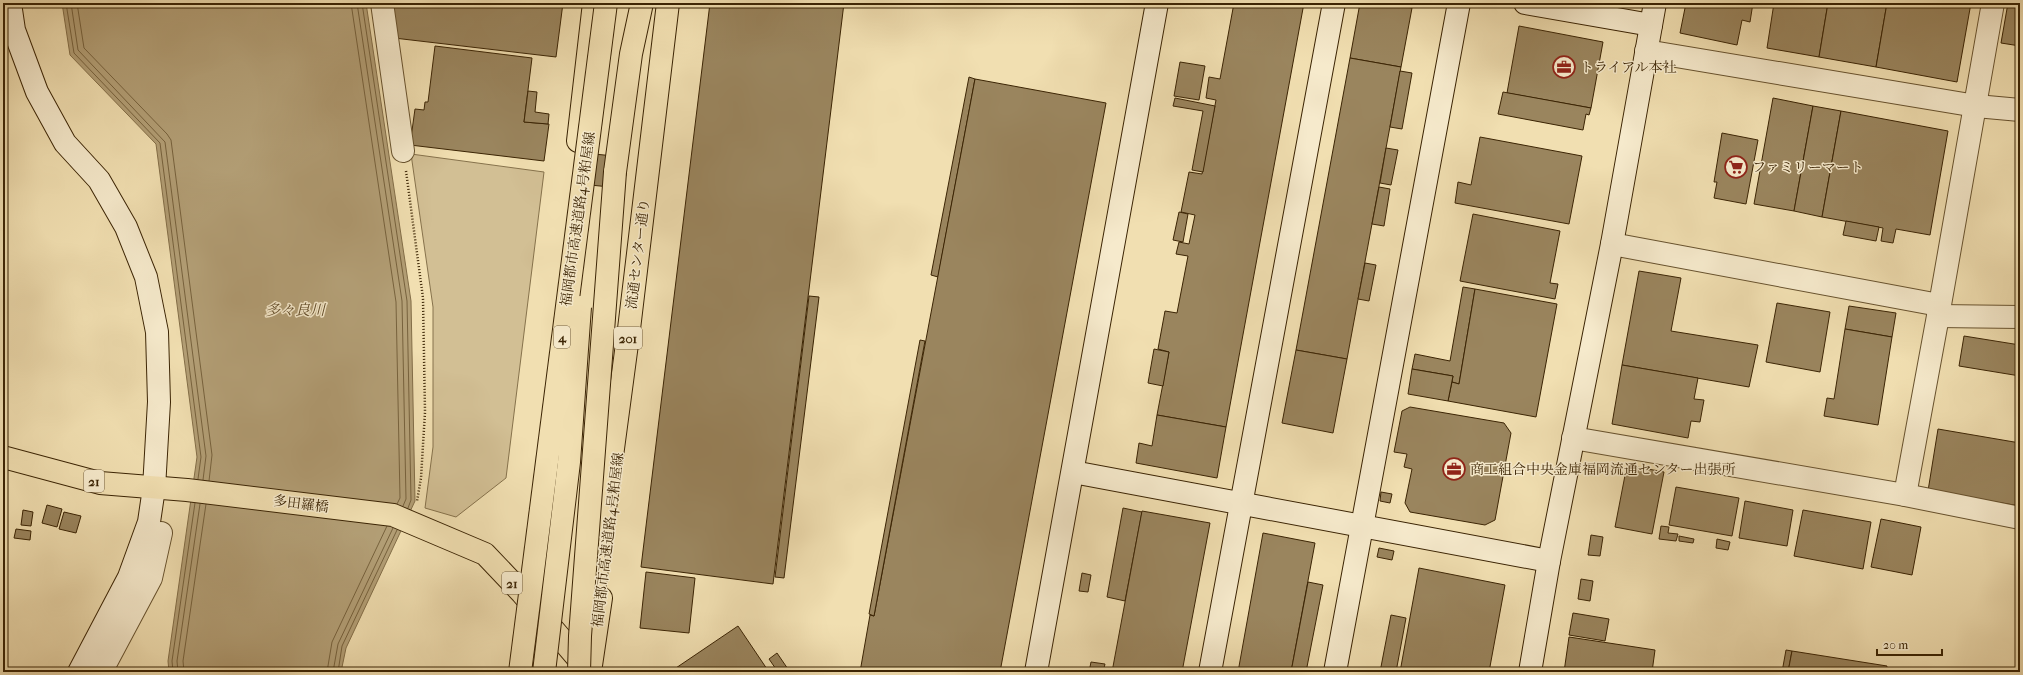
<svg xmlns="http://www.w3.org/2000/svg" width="2023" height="675" font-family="'IM FELL French Canon','Noto Serif JP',serif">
  <rect width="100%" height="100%" fill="#f1dfb1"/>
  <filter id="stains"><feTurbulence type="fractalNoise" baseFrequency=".005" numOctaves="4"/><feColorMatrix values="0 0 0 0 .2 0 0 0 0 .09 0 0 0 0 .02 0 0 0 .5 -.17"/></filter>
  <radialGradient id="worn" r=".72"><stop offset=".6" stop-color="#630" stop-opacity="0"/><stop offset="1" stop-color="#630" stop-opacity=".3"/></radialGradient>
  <polygon fill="#d2bf94" stroke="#86724c" points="411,154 544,172 506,478 456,517 425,508 433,447 433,307"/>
  <polygon fill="#b39f76" stroke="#836e48" points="62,3 366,3 411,301 415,501 346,648 341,672 169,672 168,661 197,457 156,144 70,55"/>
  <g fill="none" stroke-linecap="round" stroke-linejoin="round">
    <g stroke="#77623d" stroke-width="1">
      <polyline points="66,3 74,53 160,143 201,457 198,479"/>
      <polyline points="71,3 78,50 165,142 206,456 203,480"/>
      <polyline points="77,3 84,48 167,134 171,140 212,455 209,481"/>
      <polyline points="351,3 396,302 400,498 397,504"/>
      <polyline points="357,3 402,301 406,499 403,506"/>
      <polyline points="362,3 407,301 411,500 408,508"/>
      <polyline points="173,672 172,661 195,503"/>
      <polyline points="178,672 177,661 200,504"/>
      <polyline points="184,672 183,661 206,504"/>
      <polyline points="327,672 332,642 387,526"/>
      <polyline points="333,672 338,644 393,528"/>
      <polyline points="338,672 342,646 397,530"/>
    </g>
  </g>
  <g fill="#9a855e" stroke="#3b2404">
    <polygon points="389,3 510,3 538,6 538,3 563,3 556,57 394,38"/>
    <polygon points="710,3 844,3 773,584 641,567"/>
    <polygon points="1234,3 1304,3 1226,427 1157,415 1169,352 1158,349 1165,311 1177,313 1188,256 1176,254 1179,242 1189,244 1195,215 1181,212 1189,172 1202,174 1216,100 1206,98 1209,77 1220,79"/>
    <polygon points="1360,3 1383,3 1412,8 1401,67 1350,58"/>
    <polygon points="1686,3 1753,3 1750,22 1742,20 1737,45 1680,33"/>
    <polygon points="1774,3 1828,3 1819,57 1767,48"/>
    <polygon points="1828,3 1887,3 1876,67 1819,57"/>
    <polygon points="1887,3 1971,3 1957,82 1876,67"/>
    <polygon points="2008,3 2020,3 2020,46 2001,43"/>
    <polygon points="1519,26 1603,42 1591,108 1507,93"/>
    <polygon points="435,46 532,58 524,122 549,124 544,161 410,145 415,109 424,110 425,102 428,102"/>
    <polygon points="1350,58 1401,67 1347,359 1296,350"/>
    <polygon points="1180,62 1205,66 1199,100 1174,96"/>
    <polygon points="1400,71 1412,73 1402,129 1390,127"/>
    <polygon points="969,77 975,79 938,277 931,275"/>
    <polygon points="975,79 1106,103 1000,672 860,672 870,615 874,616"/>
    <polygon points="528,91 537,92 535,112 549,114 548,124 524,122"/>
    <polygon points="1503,92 1591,108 1589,115 1586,114 1583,130 1498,114"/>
    <polygon points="1175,98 1215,106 1203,172 1192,170 1203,111 1173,106"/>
    <polygon points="1773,98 1813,106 1794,211 1754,204"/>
    <polygon points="1813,106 1841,111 1822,217 1794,211"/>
    <polygon points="1841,111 1948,131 1930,235 1896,229 1893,243 1881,241 1883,228 1822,217"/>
    <polygon points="1722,133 1758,140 1746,204 1714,198 1717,182 1714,182"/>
    <polygon points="1480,137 1582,156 1569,224 1455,203 1458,182 1471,185"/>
    <polygon points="1386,148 1398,150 1391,185 1380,183"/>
    <polygon points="594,154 624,157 620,188 590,185"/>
    <polygon points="1379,187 1390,189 1384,226 1372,224"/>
    <polygon points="1179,212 1188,214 1183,242 1173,240"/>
    <polygon points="1473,214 1560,231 1550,283 1558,284 1555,299 1460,281"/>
    <polygon points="1846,221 1879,227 1876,241 1843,235"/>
    <polygon points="1365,263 1376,265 1369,301 1358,299"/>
    <polygon points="1639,271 1681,278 1671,331 1758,345 1749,387 1622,365"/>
    <polygon points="1463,287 1475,289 1459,384 1452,382 1453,376 1412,369 1415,354 1450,361"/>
    <polygon points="1475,289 1557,304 1536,417 1448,401 1452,382 1459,384"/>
    <polygon points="809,296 819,297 784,578 775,577"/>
    <polygon points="1777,303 1830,312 1820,372 1766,362"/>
    <polygon points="1849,306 1896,313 1892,337 1845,329"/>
    <polygon points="1845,329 1892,337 1878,425 1824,416 1827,398 1834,399"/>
    <polygon points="1964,336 2020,345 2020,376 1959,366"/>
    <polygon points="920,340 925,341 874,616 869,614"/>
    <polygon points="1154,349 1169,352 1163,386 1148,383"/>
    <polygon points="1296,350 1347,359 1333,433 1282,423"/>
    <polygon points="1622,365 1698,378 1694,399 1704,400 1700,422 1691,421 1688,438 1612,424"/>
    <polygon points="1412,369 1453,376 1448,401 1408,394"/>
    <polygon points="1410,407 1504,423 1511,433 1495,520 1485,525 1410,512 1405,503 1412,469 1404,467 1407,454 1394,452 1402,411"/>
    <polygon points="1157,415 1226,427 1217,478 1136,463 1139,443 1152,446"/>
    <polygon points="1938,429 2020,443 2020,506 1928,491"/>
    <polygon points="1627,465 1664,472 1652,534 1615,527"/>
    <polygon points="1676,487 1739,498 1732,536 1669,525"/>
    <polygon points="1381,492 1392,494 1390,503 1380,501"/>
    <polygon points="1745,501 1793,510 1787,546 1739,538"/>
    <polygon points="47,505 62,509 57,527 42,523"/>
    <polygon points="1123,508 1142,512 1125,601 1107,597"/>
    <polygon points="23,510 33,512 31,526 21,525"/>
    <polygon points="1803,510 1871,522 1863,569 1794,556"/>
    <polygon points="1142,511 1210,523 1182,672 1112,672"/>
    <polygon points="64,512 81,516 76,533 59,529"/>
    <polygon points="1881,519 1921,527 1912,575 1871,567"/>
    <polygon points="1661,526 1669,527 1668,533 1678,534 1676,541 1659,539"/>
    <polygon points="16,529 31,531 30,540 14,538"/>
    <polygon points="1263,533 1315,543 1291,672 1238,672"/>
    <polygon points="1591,535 1603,537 1600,556 1588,555"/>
    <polygon points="1679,536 1694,539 1693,543 1679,541"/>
    <polygon points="1717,539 1730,542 1728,550 1716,548"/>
    <polygon points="1379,548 1394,551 1392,560 1377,557"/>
    <polygon points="1419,568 1505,585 1489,672 1400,672"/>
    <polygon points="646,572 695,578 689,633 640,628"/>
    <polygon points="1082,573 1091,575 1088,592 1079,591"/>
    <polygon points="1581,579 1593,581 1590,601 1578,599"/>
    <polygon points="1308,582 1323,585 1306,672 1291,672"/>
    <polygon points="1573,613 1609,619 1605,641 1569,635"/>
    <polygon points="1391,615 1406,618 1396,672 1380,672"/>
    <polygon points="738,626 769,672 670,672"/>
    <polygon points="1569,637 1655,650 1652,672 1564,672"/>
    <polygon points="1786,650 1792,651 1788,672 1782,672"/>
    <polygon points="1792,651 1887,666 1886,672 1788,672"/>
    <polygon points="777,653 790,672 778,672 769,659"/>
    <polygon points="1091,662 1105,664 1103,672 1089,672"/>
  </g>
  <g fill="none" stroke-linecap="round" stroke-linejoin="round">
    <g stroke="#68532f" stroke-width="24">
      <g id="street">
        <polyline points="382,3 403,151"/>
        <polyline points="1646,51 1976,106 2020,110"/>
        <polyline points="1612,244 1939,305"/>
        <polyline points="1938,316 2020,317"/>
        <polyline points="1573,438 1905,495 2020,518"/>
        <polyline points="1905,495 1938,316 1993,3"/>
        <polyline points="101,672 151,578 161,533"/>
      </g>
    </g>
    <g stroke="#3b2404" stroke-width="24">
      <g id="secondary">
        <polyline points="10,3 14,30 37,92 65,143 99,180 126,227 146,277 157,332 159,402 154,488 149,522 129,577 79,672"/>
        <polyline points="1525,3 1651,25"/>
        <polyline points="1073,472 1549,561"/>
        <polyline points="1036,672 1157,3"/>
        <polyline points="1210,672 1334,3"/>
        <polyline points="1335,672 1459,3"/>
        <polyline points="1530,672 1549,561 1612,244 1655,3"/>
      </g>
    </g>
    <g stroke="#3b2404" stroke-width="24">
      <polyline id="primary" points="3,457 100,483 187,490 393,515 485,554 522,593 587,669"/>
    </g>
    <g stroke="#3b2404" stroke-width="24">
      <g id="highway">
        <polyline points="578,141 594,3"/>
        <polyline points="615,172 631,54 642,3"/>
        <polyline points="591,613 629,329 668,3"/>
        <polyline points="590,672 601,598"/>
      </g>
    </g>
    <polyline stroke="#3b2404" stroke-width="2.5" stroke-dasharray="1 2" stroke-linecap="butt" points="406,171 423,298 425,412 421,478 417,501"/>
    <use href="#street" stroke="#f6eacc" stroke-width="22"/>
    <use href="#secondary" stroke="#f6eacc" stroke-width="22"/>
    <use href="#primary" stroke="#f1dfb1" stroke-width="22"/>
    <use href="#highway" stroke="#f1dfb1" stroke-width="22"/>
    <g stroke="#3b2404" stroke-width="24" stroke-linecap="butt">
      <g id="highway-bridge">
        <polyline points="520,672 606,3"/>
        <polyline points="544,672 569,462 580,307"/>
        <polyline points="579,672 580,636 615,172"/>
      </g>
    </g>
    <use href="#highway-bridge" stroke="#f1dfb1" stroke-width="22"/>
  </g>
  <defs>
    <g id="office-ring" transform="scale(1.15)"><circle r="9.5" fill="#f6eacc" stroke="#8f2418" stroke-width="1.5"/><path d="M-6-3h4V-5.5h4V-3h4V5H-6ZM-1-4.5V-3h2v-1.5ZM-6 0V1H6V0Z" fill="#8f2418"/></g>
    <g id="supermarket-ring" transform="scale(1.15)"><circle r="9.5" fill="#f6eacc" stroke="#8f2418" stroke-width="1.5"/><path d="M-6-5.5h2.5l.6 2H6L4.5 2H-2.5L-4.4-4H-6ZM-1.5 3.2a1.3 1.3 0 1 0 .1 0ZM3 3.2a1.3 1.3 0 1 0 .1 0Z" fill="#8f2418"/></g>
  </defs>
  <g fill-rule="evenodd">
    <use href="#office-ring" x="1564" y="67"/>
    <use href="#supermarket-ring" x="1736" y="167"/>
    <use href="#office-ring" x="1454" y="469"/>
  </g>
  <g text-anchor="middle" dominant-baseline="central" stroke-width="3" stroke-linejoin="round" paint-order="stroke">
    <g fill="#f6eacc" stroke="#735f40" stroke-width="1">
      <rect x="554" y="326" width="16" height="22" rx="3"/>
      <rect x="614" y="327" width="28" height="22" rx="3"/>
      <rect x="84" y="470" width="20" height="22" rx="3"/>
      <rect x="502" y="572" width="20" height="22" rx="3"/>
    </g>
    <g font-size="13" font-weight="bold" fill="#3b2404">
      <text x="562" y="337">4</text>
      <text x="628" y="338">201</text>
      <text x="94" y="481">21</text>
      <text x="512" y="583">21</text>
    </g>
    <g font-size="14" fill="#3b2404" stroke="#f6eacc" text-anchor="start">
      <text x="1580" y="67">トライアル本社</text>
      <text x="1752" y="167">ファミリーマート</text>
      <text x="1470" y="469">商工組合中央金庫福岡流通センター出張所</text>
    </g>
    <g font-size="14" fill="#3b2404" stroke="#f6eacc">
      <text transform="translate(578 219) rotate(-82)">福岡都市高速道路4号粕屋線</text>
      <text transform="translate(638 254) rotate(-83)">流通センター通り</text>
      <text transform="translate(301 504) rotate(7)">多田羅橋</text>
      <text transform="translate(608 540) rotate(-83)">福岡都市高速道路4号粕屋線</text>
    </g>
    <g font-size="15" font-style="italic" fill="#5f4926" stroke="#f6eacc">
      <text x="295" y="310">多々良川</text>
    </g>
  </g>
  <rect width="2023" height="675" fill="none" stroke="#f1dfb1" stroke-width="16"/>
  <rect x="4" y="4" width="2015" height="667" fill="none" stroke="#3b2404" stroke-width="2"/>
  <rect x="8" y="8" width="2007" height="659" fill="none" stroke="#3b2404"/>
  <path d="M1877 649v6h65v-6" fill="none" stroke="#3b2404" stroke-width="2"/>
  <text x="1883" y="649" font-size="12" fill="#3b2404" stroke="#f6eacc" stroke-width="3" paint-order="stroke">20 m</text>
  <rect width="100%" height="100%" filter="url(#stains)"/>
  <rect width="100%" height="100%" fill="url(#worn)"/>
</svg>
